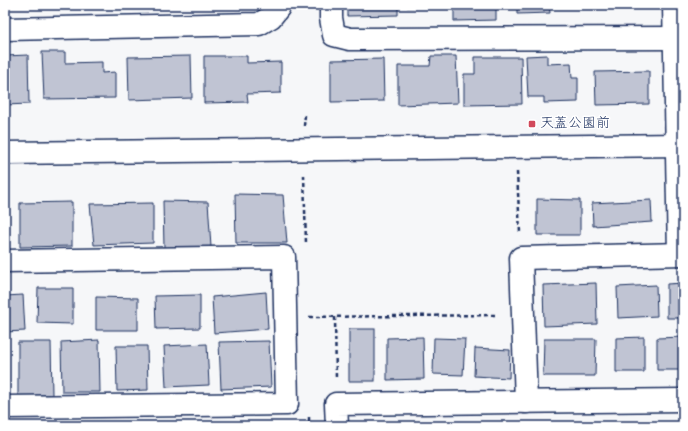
<svg xmlns="http://www.w3.org/2000/svg" width="688" height="431" font-family="Dekko,'Klee One',sans-serif">
  <rect width="100%" height="100%" fill="#f6f7f9"/>
  <filter id="ink" filterUnits="userSpaceOnUse"><feTurbulence type="fractalNoise" baseFrequency=".025" numOctaves="2"/><feDisplacementMap in="SourceGraphic" scale="8" xChannelSelector="R" yChannelSelector="G"/><feConvolveMatrix kernelMatrix="1 2 1 2 8 2 1 2 1" color-interpolation-filters="sRGB"/></filter>
  <g filter="url(#ink)">
    <g fill="#c0c4d3" stroke="#1b2f5e">
      <polygon points="347,5 398,5 398,15 347,16"/>
      <polygon points="406,5 449,5 449,6 407,7"/>
      <polygon points="454,5 496,5 496,20 454,21"/>
      <polygon points="517,5 549,5 550,13 517,14"/>
      <polygon points="554,5 600,5 600,6 554,7"/>
      <polygon points="607,5 654,5 654,6 607,7"/>
      <polygon points="42,52 65,52 65,63 102,62 102,73 115,72 115,98 44,99"/>
      <polygon points="28,55 29,104 5,105 5,56"/>
      <polygon points="547,55 547,64 571,63 572,78 578,78 578,102 544,103 544,97 528,97 526,56"/>
      <polygon points="191,56 192,98 129,100 128,57"/>
      <polygon points="204,56 247,56 247,63 281,62 281,93 247,94 248,102 204,103"/>
      <polygon points="431,56 456,56 458,103 398,105 398,66 430,66"/>
      <polygon points="475,57 521,57 522,104 464,105 464,74 475,74"/>
      <polygon points="383,59 384,101 331,102 331,60"/>
      <polygon points="649,71 649,104 596,105 595,72"/>
      <polygon points="235,194 283,195 287,243 236,243"/>
      <polygon points="537,199 580,200 580,235 537,235"/>
      <polygon points="651,200 652,222 593,226 592,203"/>
      <polygon points="163,201 208,202 211,247 164,248"/>
      <polygon points="72,202 72,246 20,247 20,203"/>
      <polygon points="153,203 153,243 94,245 90,204"/>
      <polygon points="596,283 597,324 544,326 543,285"/>
      <polygon points="683,283 683,318 667,318 667,284"/>
      <polygon points="656,285 657,316 618,318 617,287"/>
      <polygon points="38,288 73,288 73,324 37,323"/>
      <polygon points="266,292 268,329 214,333 212,297"/>
      <polygon points="23,295 25,331 5,332 5,296"/>
      <polygon points="200,295 200,328 156,329 155,296"/>
      <polygon points="96,297 138,298 138,330 96,330"/>
      <rect x="349" y="329" width="26" height="52"/>
      <polygon points="423,337 424,379 387,380 387,338"/>
      <polygon points="644,337 644,372 616,372 616,338"/>
      <polygon points="683,337 683,370 657,370 657,338"/>
      <polygon points="434,338 465,339 463,375 433,374"/>
      <polygon points="544,339 596,339 595,376 543,376"/>
      <polygon points="99,340 100,392 62,392 61,342"/>
      <polygon points="269,341 271,387 221,389 219,342"/>
      <polygon points="18,342 51,342 52,395 18,397"/>
      <polygon points="207,344 209,385 166,387 164,346"/>
      <polygon points="116,346 147,346 148,390 117,391"/>
      <polygon points="475,348 510,350 509,378 474,376"/>
      <polygon points="649,423 649,426 606,426 606,424"/>
    </g>
    <g fill="none" stroke-linecap="round" stroke-linejoin="round">
      <g stroke="#1b2f5e" stroke-width="25">
        <g id="minor">
          <polyline points="331,5 331,18 334,35 350,39 683,38"/>
          <polyline points="674,5 679,254"/>
          <polyline points="5,29 259,24 271,17 279,7 279,5"/>
          <polyline points="5,153 683,145"/>
          <polyline points="5,261 284,257 287,404 5,407"/>
          <polyline points="526,402 521,258 683,254"/>
          <polyline points="337,426 336,404 683,400"/>
        </g>
      </g>
      <g stroke="#1b2f5e" stroke-width="2.5" stroke-dasharray="4 3" stroke-linecap="butt">
        <polyline points="304,126 305,115"/>
        <polyline points="517,172 520,233"/>
        <polyline points="304,175 306,244"/>
        <polyline points="309,317 498,315"/>
        <polyline points="335,317 336,380"/>
        <polyline points="309,417 309,426"/>
      </g>
      <use href="#minor" stroke="#fff" stroke-width="22"/>
    </g>
  </g>
  <rect fill="#d1495b" stroke="#fff" stroke-width="1.5" x="528" y="120" width="8" height="8" rx="2"/>
  <g text-anchor="middle" dominant-baseline="central" stroke-width="3" stroke-linejoin="round" paint-order="stroke">
    <g font-size="14" fill="#1b2f5e" stroke="#fff" text-anchor="start">
      <text x="540" y="124">天蓋公園前</text>
    </g>
  </g>
  <rect width="688" height="431" fill="none" stroke="#fff" stroke-width="20"/>
  <rect x="10" y="10" width="668" height="411" fill="none" stroke="#1b2f5e" stroke-width="1.5" filter="url(#ink)"/>
</svg>
